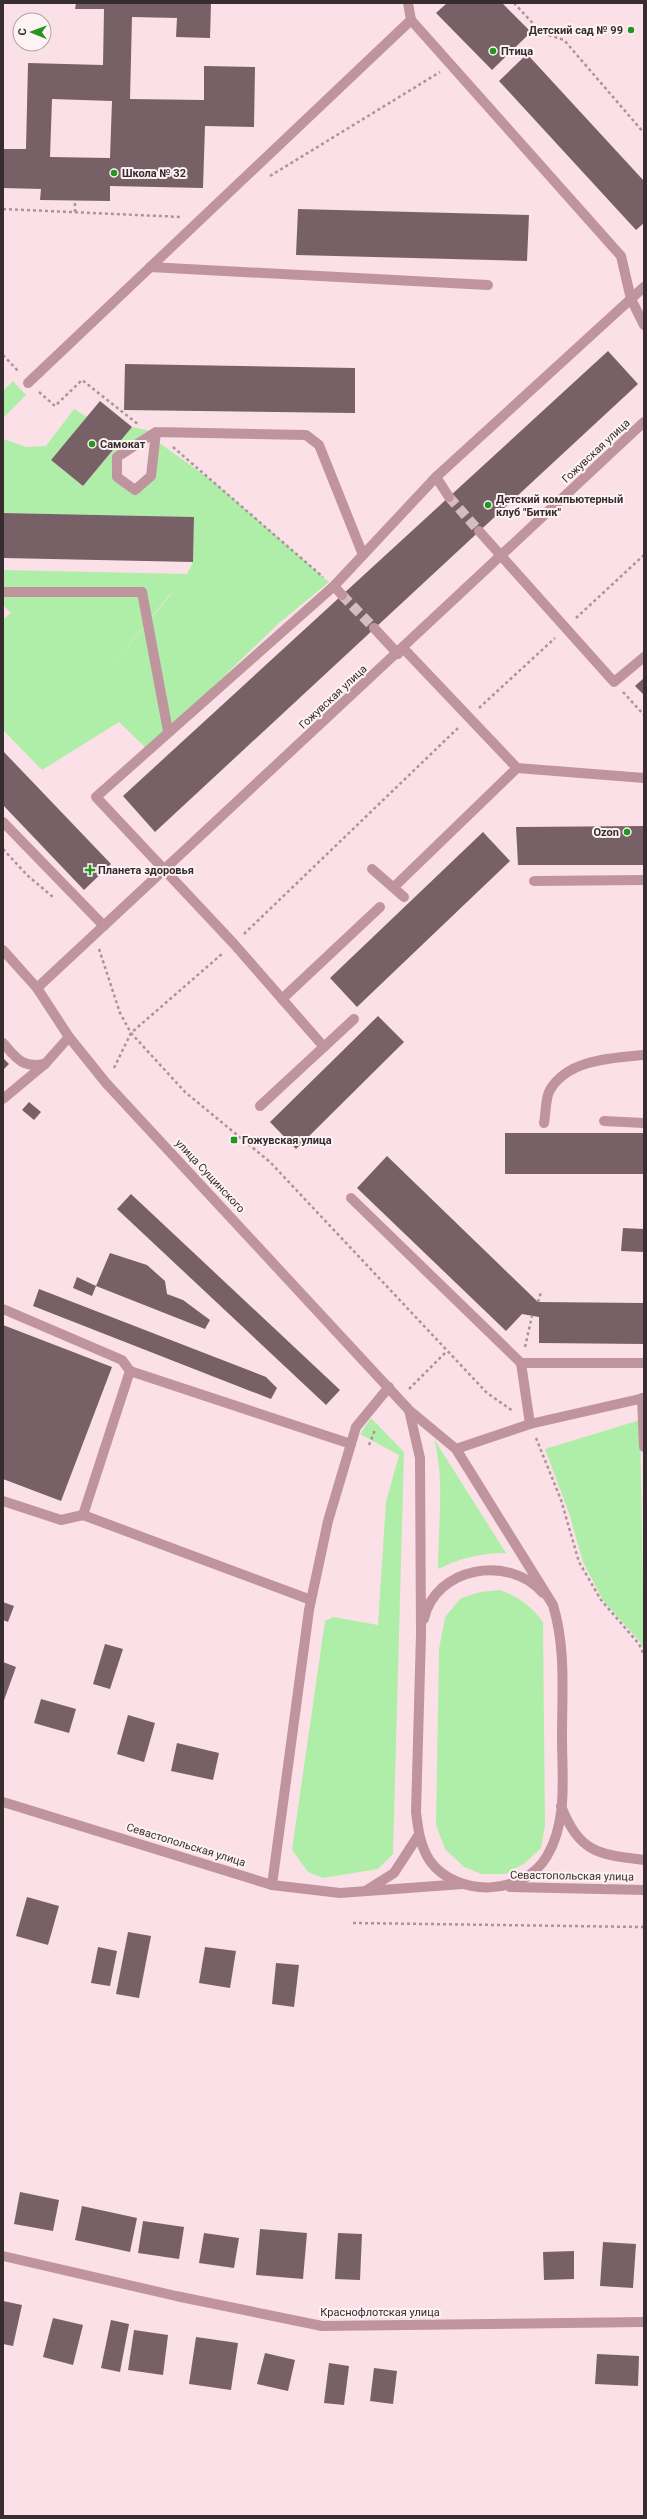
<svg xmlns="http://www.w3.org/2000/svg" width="647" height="2519" font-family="Roboto,sans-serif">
  <rect width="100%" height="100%" fill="#fbe1e7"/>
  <g fill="#afeea9" fill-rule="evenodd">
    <polygon points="13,381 26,395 3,418 3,391"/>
    <path d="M74,409L87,417L51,460L83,486L132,427L156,432L117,457V477L135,490L151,476L158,442L215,483L329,582L279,623L148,750L119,722L42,770L3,730V620L11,613L3,605V570L187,574L193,562L194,517L3,513V439L26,447L46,446ZM171,593H172L103,676Z"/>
    <polygon points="371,1418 404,1452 393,1854 378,1869 323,1878 308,1872 292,1850 325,1621 333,1617 378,1625 386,1502 399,1455 360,1434"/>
    <polygon points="640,1420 644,1650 640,1642 603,1600 592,1579 583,1562 569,1513 545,1449"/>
    <path d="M434,1439L506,1553C480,1553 461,1558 438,1569C438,1526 445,1480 434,1439Z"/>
    <path d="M500,1590C519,1597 531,1606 543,1622L545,1826L541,1848L525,1863L506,1874H482L464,1867L445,1849L436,1825L439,1649L445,1617L461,1598L480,1592Z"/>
  </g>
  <g fill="#776166" fill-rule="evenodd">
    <path d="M76,3H211L210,38L176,37L177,18L132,17L130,99L204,100V66L255,67L254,127L205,126L203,188L110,186V201L40,200L41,189L3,188V149H26L28,63L103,65L104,9H75ZM52,99L112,101L110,158L50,157Z"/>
    <polygon points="447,3 502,3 531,32 492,70 436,13"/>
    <polygon points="527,54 644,181 644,223 636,230 499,81"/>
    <polygon points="298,209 529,215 527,261 296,255"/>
    <polygon points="608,351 638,384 155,832 123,796"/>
    <polygon points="125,364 355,368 355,413 124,410"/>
    <polygon points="100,401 132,427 83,486 51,460"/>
    <polygon points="3,513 194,517 193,562 3,558"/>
    <polygon points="644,678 644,695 635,686"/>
    <polygon points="3,751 111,864 84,890 3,805"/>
    <polygon points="644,826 644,865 518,865 516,827"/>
    <polygon points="483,832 510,861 357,1007 330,978"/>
    <polygon points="378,1016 404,1042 296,1149 270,1122"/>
    <polygon points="3,1058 9,1064 3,1070"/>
    <polygon points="29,1102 41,1112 34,1120 22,1110"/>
    <rect x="505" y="1133" width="139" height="41"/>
    <polygon points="387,1156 538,1302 644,1303 644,1344 539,1343 539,1317 522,1314 506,1331 357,1188"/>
    <polygon points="131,1194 340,1390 326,1405 117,1209"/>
    <polygon points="623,1228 644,1229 644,1252 621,1251"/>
    <polygon points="110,1253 147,1265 165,1281 167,1294 183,1300 210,1320 205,1329 96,1286"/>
    <polygon points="77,1277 96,1286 92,1296 73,1288"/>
    <polygon points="39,1289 266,1377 277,1388 271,1399 33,1306"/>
    <polygon points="3,1325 112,1367 61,1501 3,1479"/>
    <polygon points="3,1602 14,1606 8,1622 3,1620"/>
    <polygon points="105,1644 123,1649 110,1689 93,1684"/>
    <polygon points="3,1662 16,1667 3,1703"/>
    <polygon points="41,1699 76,1709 69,1733 34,1723"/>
    <polygon points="128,1715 155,1723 144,1762 117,1754"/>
    <polygon points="177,1743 219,1753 213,1780 171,1771"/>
    <polygon points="27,1897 59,1906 48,1945 16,1936"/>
    <polygon points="128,1932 151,1936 139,1998 116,1994"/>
    <polygon points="98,1947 117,1951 110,1986 91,1983"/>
    <polygon points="205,1947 236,1951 230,1988 199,1983"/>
    <polygon points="276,1963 299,1965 294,2007 272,2004"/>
    <polygon points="20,2192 59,2200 53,2231 14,2224"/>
    <polygon points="82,2206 137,2218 130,2252 75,2240"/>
    <polygon points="143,2221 184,2227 179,2259 138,2253"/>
    <polygon points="260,2229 307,2233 303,2279 256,2275"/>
    <polygon points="204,2233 239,2238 234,2268 199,2263"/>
    <polygon points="338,2233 362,2234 360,2280 335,2279"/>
    <polygon points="603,2242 636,2244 633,2288 600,2286"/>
    <polygon points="574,2251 574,2279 544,2280 543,2252"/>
    <polygon points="3,2301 22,2305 13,2346 3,2344"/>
    <polygon points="53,2318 83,2325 73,2365 43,2357"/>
    <polygon points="111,2320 129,2324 120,2372 101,2368"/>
    <polygon points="134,2330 168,2335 163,2375 128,2370"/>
    <polygon points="196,2337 238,2343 231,2390 189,2384"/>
    <polygon points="265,2353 295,2360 288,2391 257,2384"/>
    <polygon points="597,2354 639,2356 638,2386 595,2384"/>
    <polygon points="329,2363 349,2366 344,2405 324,2403"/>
    <polygon points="374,2368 397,2371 393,2404 370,2401"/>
  </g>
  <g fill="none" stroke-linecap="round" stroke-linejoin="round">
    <g stroke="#d4bdc2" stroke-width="10" stroke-dasharray="10 5" stroke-linecap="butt">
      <polyline points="449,497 479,531"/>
      <polyline points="342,595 374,628"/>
    </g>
    <g stroke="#a8959a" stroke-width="2.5" stroke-dasharray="3 3" stroke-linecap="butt">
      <polyline points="514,3 542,33 564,40 644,133"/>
      <polyline points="270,176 440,72"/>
      <polyline points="3,209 182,217"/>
      <polyline points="75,212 75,201"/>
      <polyline points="3,355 19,372"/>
      <polyline points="39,392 55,406 82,380 139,425"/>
      <polyline points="173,447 323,577"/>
      <polyline points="576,618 644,555"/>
      <polyline points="623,692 644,715"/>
      <polyline points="479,708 555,638"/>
      <polyline points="3,849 27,875 54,898"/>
      <polyline points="244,934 458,728"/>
      <polyline points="99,949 120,1013 131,1033 185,1092 270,1162 487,1393 513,1411"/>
      <polyline points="114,1068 131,1033 223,953"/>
      <polyline points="538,1302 541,1292"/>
      <polyline points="525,1347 532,1316"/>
      <polyline points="409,1389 445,1353"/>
      <polyline points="536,1438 561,1500 579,1562 601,1600 639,1644 644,1655"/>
      <polyline points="369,1445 375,1430"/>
      <polyline points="353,1923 644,1927"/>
    </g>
    <g stroke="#c0949f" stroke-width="10">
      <polyline points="411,20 621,256 631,299 644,325"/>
      <polyline points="150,267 488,285"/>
      <polyline points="28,383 411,20 408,3"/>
      <polyline points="156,432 151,476 135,490 117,477 117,457 156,432 306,435 319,445 363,555"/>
      <polyline points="436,477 449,497"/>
      <polyline points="479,531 614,682 644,657"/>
      <polyline points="334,586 342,595"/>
      <polyline points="3,592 142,592 168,731"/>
      <polyline points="374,628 398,654"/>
      <polyline points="403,648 517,768 644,778"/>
      <polyline points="3,822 104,926"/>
      <polyline points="372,869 404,897"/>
      <polyline points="534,881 644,880"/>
      <polyline points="395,886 517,768"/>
      <path d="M3,950L37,988L69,1037L106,1083L409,1410L456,1449L553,1605C566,1648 562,1692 562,1737C562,1776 568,1821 547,1856C524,1896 457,1898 430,1861C420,1846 418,1829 416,1812L421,1634L420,1458L409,1410"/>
      <polyline points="37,988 644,422"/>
      <polyline points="282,999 380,907"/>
      <path d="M3,1043C17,1059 22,1068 45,1064"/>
      <polyline points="324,1047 234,944 96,797 334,586 436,477 644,287"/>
      <polyline points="3,1099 45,1064 69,1037"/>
      <polyline points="260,1106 354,1019"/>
      <polyline points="604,1121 644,1123"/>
      <path d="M544,1123C546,1114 545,1098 550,1090C568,1059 613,1058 644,1055"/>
      <polyline points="351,1198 521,1363 530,1424"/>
      <polyline points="3,1309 122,1360 130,1371 83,1515 61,1520 3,1501"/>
      <polyline points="521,1363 644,1363"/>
      <polyline points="130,1371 351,1444"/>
      <polyline points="642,1398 644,1447"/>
      <polyline points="456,1449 530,1424 644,1398"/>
      <polyline points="83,1515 311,1600"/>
      <path d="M424,1619C435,1567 509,1554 543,1593"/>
      <polyline points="3,1802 272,1885 340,1893 463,1884"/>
      <path d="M561,1806C580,1853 597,1854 644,1860"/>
      <polyline points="272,1885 309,1610 328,1521 356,1427 389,1387"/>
      <polyline points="510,1887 644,1890"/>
      <polyline points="367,1890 394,1873 418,1836"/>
      <polyline points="3,2256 176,2296 322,2326 644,2322"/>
    </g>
  </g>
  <g fill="#269520" stroke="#fdf3f5" stroke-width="1.5">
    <circle cx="631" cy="30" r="4"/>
    <circle cx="493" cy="51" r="4"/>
    <circle cx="114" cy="173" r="4"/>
    <circle cx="92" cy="444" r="4"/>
    <circle cx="488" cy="505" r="4"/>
    <circle cx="627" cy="832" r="4"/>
    <path d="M88 864h4v4h4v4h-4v4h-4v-4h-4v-4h4z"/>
    <rect x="230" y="1136" width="8" height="8" rx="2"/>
  </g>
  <g text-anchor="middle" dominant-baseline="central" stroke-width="4" stroke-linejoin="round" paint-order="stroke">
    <g font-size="11" font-weight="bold" fill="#372d30" stroke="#fdf3f5" text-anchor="start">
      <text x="623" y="30" text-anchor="end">Детский сад № 99</text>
      <text x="501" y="51">Птица</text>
      <text x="122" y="173">Школа № 32</text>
      <text x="100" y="444">Самокат</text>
      <text x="496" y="499">Детский компьютерный<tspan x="496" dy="13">клуб "Битик"</tspan></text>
      <text x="619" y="832" text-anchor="end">Ozon</text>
      <text x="98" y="870">Планета здоровья</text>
      <text x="242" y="1140">Гожувская улица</text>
    </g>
    <g font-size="11" fill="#372d30" stroke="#fdf3f5">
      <text transform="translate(596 451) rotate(-43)">Гожувская улица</text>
      <text transform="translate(333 697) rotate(-43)">Гожувская улица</text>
      <text transform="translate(210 1176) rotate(47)">улица Сущинского</text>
      <text transform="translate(186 1845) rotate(17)">Севастопольская улица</text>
      <text transform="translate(572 1876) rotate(1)">Севастопольская улица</text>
      <text x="380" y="2312">Краснофлотская улица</text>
    </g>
  </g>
  <rect width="647" height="2519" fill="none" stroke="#372d30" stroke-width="8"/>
  <g transform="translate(32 32) rotate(271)"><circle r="19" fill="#fdf3f5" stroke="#aea4a6"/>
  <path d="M0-3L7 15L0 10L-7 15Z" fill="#269520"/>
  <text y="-6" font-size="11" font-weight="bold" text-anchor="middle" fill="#372d30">С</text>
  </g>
</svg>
